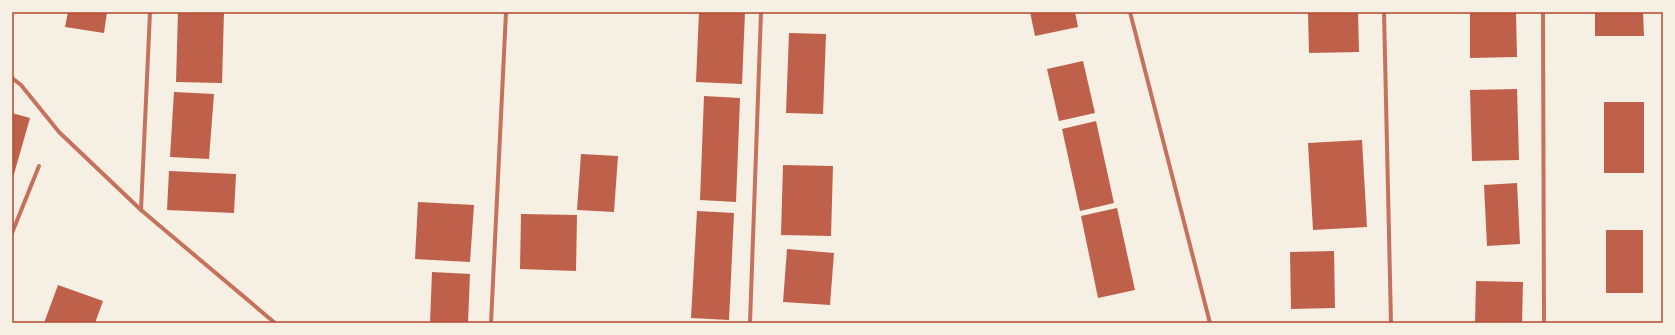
<svg xmlns="http://www.w3.org/2000/svg" width="1675" height="335" font-family="'Open Sans',sans-serif">
  <rect width="100%" height="100%" fill="#f6efe4"/>
  <g fill="#bf614a">
    <polygon points="68,12 107,12 104,33 65,27"/>
    <polygon points="178,12 224,12 222,83 176,82"/>
    <polygon points="699,12 745,12 742,84 696,82"/>
    <polygon points="1030,12 1075,12 1078,27 1035,36"/>
    <polygon points="1308,12 1358,12 1359,52 1309,53"/>
    <polygon points="1470,12 1516,12 1517,57 1470,58"/>
    <polygon points="1595,12 1643,12 1644,36 1595,36"/>
    <polygon points="789,33 826,34 823,114 786,113"/>
    <polygon points="1083,61 1095,113 1059,121 1047,69"/>
    <polygon points="1517,89 1519,160 1472,161 1470,90"/>
    <polygon points="174,92 214,94 209,159 170,157"/>
    <polygon points="704,96 740,98 736,202 700,200"/>
    <rect x="1604" y="102" width="40" height="71"/>
    <polygon points="12,113 30,118 12,181"/>
    <polygon points="1096,121 1114,203 1080,211 1062,129"/>
    <polygon points="1362,140 1367,227 1313,230 1308,143"/>
    <polygon points="581,154 618,156 614,212 577,210"/>
    <polygon points="783,165 833,166 831,236 781,235"/>
    <polygon points="169,171 236,174 234,213 167,210"/>
    <polygon points="1517,183 1520,244 1487,246 1484,185"/>
    <polygon points="418,202 474,205 470,262 415,259"/>
    <polygon points="1117,208 1135,290 1098,298 1081,216"/>
    <polygon points="697,211 734,213 729,320 691,318"/>
    <polygon points="521,214 577,215 576,271 520,269"/>
    <rect x="1606" y="230" width="37" height="63"/>
    <polygon points="787,249 834,253 830,305 783,302"/>
    <polygon points="1334,251 1335,308 1291,309 1290,252"/>
    <polygon points="432,272 470,274 468,323 430,323"/>
    <polygon points="1476,281 1523,282 1522,323 1475,323"/>
    <polygon points="58,285 103,301 95,323 44,323"/>
  </g>
  <g fill="none" stroke-linecap="round" stroke-linejoin="round">
    <g stroke="#c5725c" stroke-width="4">
      <polyline points="1130,12 1210,323"/>
      <polyline points="1384,12 1391,323"/>
      <polyline points="1543,12 1544,323"/>
      <polyline points="12,78 21,85 59,132 141,210 275,323"/>
      <polyline points="141,210 150,12"/>
      <polyline points="12,233 39,166"/>
      <polyline points="491,323 506,12"/>
      <polyline points="750,323 761,12"/>
    </g>
  </g>
  <rect width="1675" height="335" fill="none" stroke="#f6efe4" stroke-width="26"/>
  <rect x="13" y="13" width="1649" height="309" fill="none" stroke="#b5482f" stroke-width="1.5"/>
</svg>
